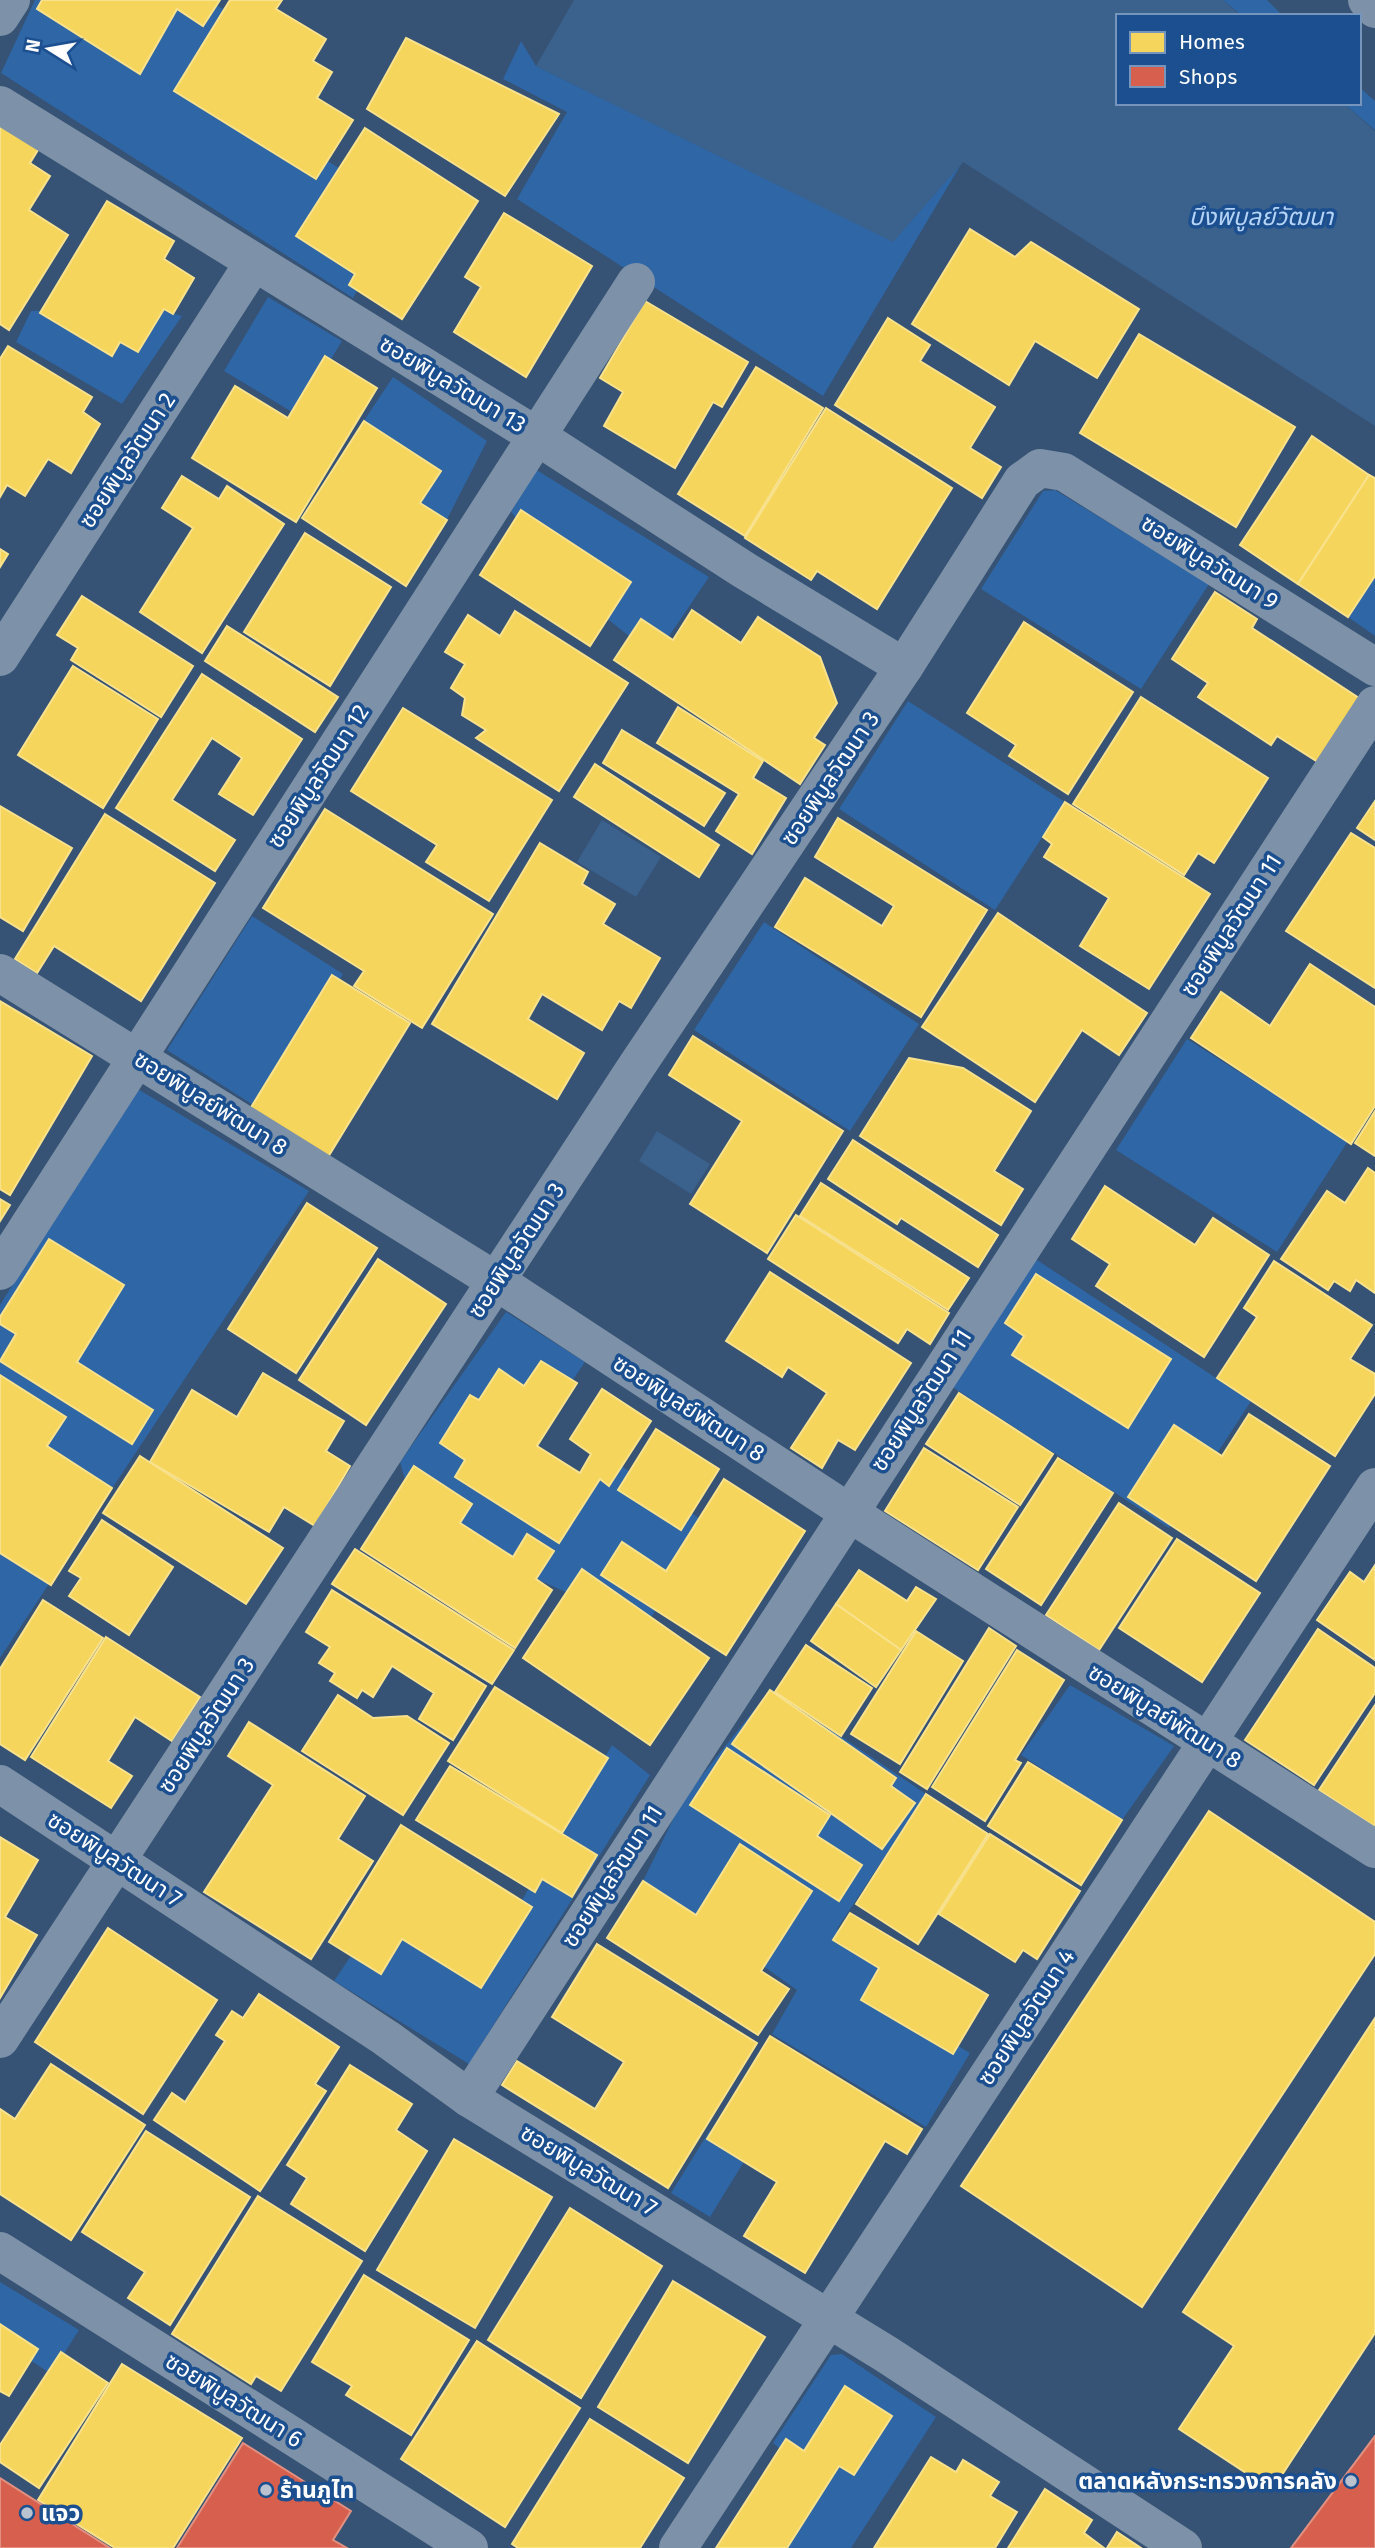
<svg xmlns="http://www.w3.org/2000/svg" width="1375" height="2548" font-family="'Fira Sans','Noto Sans Thai',sans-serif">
  <rect width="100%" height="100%" fill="#365274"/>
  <g fill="#2f66a5">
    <polygon points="35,0 206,0 235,15 196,81 403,207 353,298 1,73"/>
    <polygon points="1223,0 1267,0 1283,16 1242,16"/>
    <polygon points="521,41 536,66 893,241 963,161 823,396 517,199 567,112 503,79"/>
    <polygon points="1359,87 1375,101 1375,130 1343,103 1359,103"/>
    <polygon points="268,297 342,341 297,415 224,371"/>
    <polygon points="149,306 182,316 122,404 16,342 31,311"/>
    <polygon points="393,377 487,441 441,531 355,434"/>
    <polygon points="535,469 709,577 655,657 599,612 511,512"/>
    <polygon points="1055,490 1209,584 1141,689 981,589 1043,491"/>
    <polygon points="1375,576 1375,636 1348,617"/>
    <polygon points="908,701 1065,802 995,910 839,809"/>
    <polygon points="252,916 343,974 258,1108 167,1050"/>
    <polygon points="764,922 919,1024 850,1131 694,1030"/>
    <polygon points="1187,1039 1348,1141 1277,1252 1116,1150"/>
    <polygon points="136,1088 309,1191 0,1658 0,1305"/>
    <polygon points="1034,1258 1251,1401 1169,1528 951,1386"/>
    <polygon points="506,1312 585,1362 524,1451 575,1487 611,1459 714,1528 644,1627 418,1526 400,1462"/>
    <polygon points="1070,1685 1174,1746 1122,1820 1021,1755"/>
    <polygon points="771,1689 926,1794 837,1929 892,1962 873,1995 970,2053 926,2127 772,2034 797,1990 643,1881 683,1799"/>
    <polygon points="612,1745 650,1775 469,2064 334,1981 388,1901 482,1969"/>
    <polygon points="710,2130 748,2155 710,2217 671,2193"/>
    <polygon points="0,2282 79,2330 51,2374 0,2340"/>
    <polygon points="842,2354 936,2417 851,2548 787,2548 825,2487 773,2443 831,2355"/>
  </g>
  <g fill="#3b618d">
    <polygon points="574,0 1223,0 1241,16 1118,16 1118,103 1343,103 1375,131 1375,426 963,162 893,242 536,66"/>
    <polygon points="602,820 661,857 636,897 577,862"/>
    <polygon points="657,1131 710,1164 691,1194 639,1161"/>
  </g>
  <g fill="#f6d55c" stroke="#f9e28d" stroke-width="2">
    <polygon points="42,0 220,0 203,26 177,9 140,74 37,9"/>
    <polygon points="230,0 282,0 276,9 326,39 313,61 332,72 317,98 353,120 316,179 174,91"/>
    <polygon points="406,38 559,114 505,196 367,109"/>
    <polygon points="5,121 41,145 30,163 50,176 29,210 68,235 9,330 0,324 0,129"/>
    <polygon points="365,128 478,201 402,319 349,285 355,274 296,236"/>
    <polygon points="107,201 174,241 164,259 194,278 173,314 164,309 138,352 120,342 112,356 40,313"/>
    <polygon points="504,213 592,266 526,377 454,332 481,287 465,277"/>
    <polygon points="970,229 1015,257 1031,242 1139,309 1097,378 1035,341 1009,385 912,324"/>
    <polygon points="645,301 748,362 722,407 713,402 675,468 604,426 623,392 600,378"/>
    <polygon points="888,318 930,345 920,361 995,407 970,448 1001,467 982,498 835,405"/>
    <polygon points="1139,334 1295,427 1236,527 1080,433"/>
    <polygon points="8,346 92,397 83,412 100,424 71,473 48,459 25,496 7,485 0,497 0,359"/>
    <polygon points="325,356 377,388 296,522 192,458 235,386 288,418"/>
    <polygon points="756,367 823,408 745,536 678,494"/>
    <polygon points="826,408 952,488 877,609 817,571 811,580 745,538"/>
    <polygon points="364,421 441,471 420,503 447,520 406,586 302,518"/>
    <polygon points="1312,436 1369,475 1298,584 1240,545"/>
    <polygon points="1369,475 1375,478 1375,576 1348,617 1298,584"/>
    <polygon points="182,476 219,499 227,486 284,524 202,653 140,612 193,528 162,508"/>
    <polygon points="521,510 631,582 590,646 480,575"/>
    <polygon points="305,533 391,587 330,686 244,632"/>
    <polygon points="0,549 8,554 0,567"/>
    <polygon points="1215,592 1257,619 1252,628 1359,698 1318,762 1277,736 1271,745 1198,697 1208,683 1172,659"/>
    <polygon points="82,596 193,666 161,717 71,660 78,648 57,635"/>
    <polygon points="692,610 741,643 758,617 820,657 837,703 814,738 825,745 800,784 614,660 641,619 673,640"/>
    <polygon points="515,611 628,683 559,791 476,738 486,730 462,715 465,698 451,688 465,664 445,652 468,615 500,636"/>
    <polygon points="1024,622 1133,692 1068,794 1009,756 1016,745 967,713"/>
    <polygon points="227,626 338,697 315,732 205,661"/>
    <polygon points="73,666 158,719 103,808 18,755"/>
    <polygon points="202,674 302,739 253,815 219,794 242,758 212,738 172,800 235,840 215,871 116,808"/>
    <polygon points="1141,697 1268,778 1214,863 1198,853 1184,875 1073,804"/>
    <polygon points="678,707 763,761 753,778 786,798 752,854 716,831 739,794 657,743"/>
    <polygon points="403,708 552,800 489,901 426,862 437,845 351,791"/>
    <polygon points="622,730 725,793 704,826 603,763"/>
    <polygon points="595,764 719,845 699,877 574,797"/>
    <polygon points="1375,801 1375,840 1357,828"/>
    <polygon points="1065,802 1210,894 1149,989 1080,946 1109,898 1044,857 1052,844 1043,837"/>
    <polygon points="0,806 72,848 23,931 0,917"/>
    <polygon points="325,809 493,914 422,1028 354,986 364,971 263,908"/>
    <polygon points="105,814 215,883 141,1001 54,946 37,973 15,959"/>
    <polygon points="838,818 987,910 921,1017 775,927 805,878 882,926 894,906 815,857"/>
    <polygon points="1351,833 1375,848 1375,988 1286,931"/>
    <polygon points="540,843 588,872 582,884 615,904 603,924 660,958 631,1008 619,1001 602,1030 542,994 528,1019 584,1053 557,1099 432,1024"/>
    <polygon points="998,913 1147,1013 1119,1055 1082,1030 1035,1102 922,1027"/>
    <polygon points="1310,964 1375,1007 1375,1106 1351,1144 1191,1038 1221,992 1270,1026"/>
    <polygon points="332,975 410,1023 328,1157 250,1109"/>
    <polygon points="0,1001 92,1056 10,1195 0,1189"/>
    <polygon points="693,1036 843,1131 767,1253 690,1204 742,1121 669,1075"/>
    <polygon points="909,1058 963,1068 1031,1111 994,1171 1023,1189 1001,1225 860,1136"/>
    <polygon points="1375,1111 1375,1156 1355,1143"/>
    <polygon points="853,1140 998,1235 978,1267 901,1218 897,1224 828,1179"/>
    <polygon points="1368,1168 1375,1173 1375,1293 1356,1280 1350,1291 1334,1281 1328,1290 1281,1259 1327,1191 1345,1203"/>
    <polygon points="821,1183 969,1278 948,1310 800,1216"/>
    <polygon points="1105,1186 1195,1245 1213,1218 1269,1255 1204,1357 1096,1286 1110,1264 1072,1239"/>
    <polygon points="0,1199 10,1205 0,1221"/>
    <polygon points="307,1203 377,1248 296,1373 228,1329"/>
    <polygon points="796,1215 949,1313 930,1344 907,1329 898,1343 768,1259"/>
    <polygon points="49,1239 124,1285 77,1362 153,1410 132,1444 0,1361 16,1334 0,1324 0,1317"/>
    <polygon points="378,1259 446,1304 366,1425 299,1380"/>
    <polygon points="1274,1261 1372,1325 1350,1359 1375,1374 1375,1394 1335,1456 1217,1378 1257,1317 1244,1308"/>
    <polygon points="770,1272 911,1363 855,1450 838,1440 822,1468 791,1448 827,1393 788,1367 782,1377 726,1341"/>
    <polygon points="1036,1274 1171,1359 1128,1428 1012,1355 1024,1336 1005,1323"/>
    <polygon points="541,1361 577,1383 537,1446 580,1473 591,1454 570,1439 602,1389 651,1421 609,1486 600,1479 559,1543 455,1477 465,1460 440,1443 470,1395 479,1400 499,1369 524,1386"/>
    <polygon points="263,1373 344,1421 326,1451 350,1466 315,1526 284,1507 269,1532 150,1462 192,1390 237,1417"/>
    <polygon points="0,1375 66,1417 47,1446 112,1488 51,1585 0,1553"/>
    <polygon points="959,1393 1053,1454 1020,1505 926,1444"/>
    <polygon points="1249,1414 1330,1466 1256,1581 1128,1497 1174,1425 1222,1456"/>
    <polygon points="656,1429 719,1469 681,1530 618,1490"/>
    <polygon points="924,1448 1018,1507 978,1570 885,1511"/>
    <polygon points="140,1456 283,1548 246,1604 103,1513"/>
    <polygon points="1058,1458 1113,1493 1041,1605 986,1569"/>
    <polygon points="414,1466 472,1504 460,1523 513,1557 527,1534 554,1551 536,1579 552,1590 515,1648 361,1549"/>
    <polygon points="724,1479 805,1531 726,1655 601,1575 622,1542 666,1571"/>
    <polygon points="1119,1503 1172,1538 1099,1650 1046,1615"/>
    <polygon points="102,1520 173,1567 129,1635 69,1596 81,1578 69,1571"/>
    <polygon points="1177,1539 1260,1593 1202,1682 1119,1628"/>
    <polygon points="355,1549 514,1650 492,1684 332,1584"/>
    <polygon points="1375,1565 1375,1660 1317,1620 1350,1572 1364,1582"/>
    <polygon points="582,1569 709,1658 650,1745 523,1658"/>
    <polygon points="859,1570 907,1601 916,1587 936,1599 901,1650 836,1604"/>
    <polygon points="332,1590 486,1686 453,1740 419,1719 434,1693 392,1666 373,1697 362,1690 357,1698 330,1681 335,1673 319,1663 330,1647 306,1632"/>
    <polygon points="43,1600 103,1638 25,1760 0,1744 0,1669"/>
    <polygon points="836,1604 901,1650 876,1687 811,1641"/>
    <polygon points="989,1628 1016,1646 927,1789 900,1772"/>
    <polygon points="1318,1629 1375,1668 1375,1693 1314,1785 1245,1740"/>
    <polygon points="916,1631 963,1661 900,1764 851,1734"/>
    <polygon points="106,1637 200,1697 172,1741 135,1717 108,1761 132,1776 111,1808 31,1757"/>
    <polygon points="806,1645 872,1688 841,1736 775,1692"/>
    <polygon points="1017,1650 1064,1680 1015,1760 1021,1763 985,1821 932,1787"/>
    <polygon points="495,1687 608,1758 562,1833 448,1761"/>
    <polygon points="770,1690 896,1778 891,1786 915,1803 882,1849 732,1744"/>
    <polygon points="338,1695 373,1718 407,1716 449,1743 403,1815 302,1751"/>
    <polygon points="1375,1705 1375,1827 1319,1790"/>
    <polygon points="249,1722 365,1796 338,1839 373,1861 311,1959 204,1892 273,1785 228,1756"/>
    <polygon points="727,1748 830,1815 817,1836 862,1865 839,1901 690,1805"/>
    <polygon points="1028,1762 1122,1820 1081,1885 988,1826"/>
    <polygon points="450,1766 597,1855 572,1897 542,1879 535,1892 416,1820"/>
    <polygon points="926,1794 988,1834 918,1944 856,1904"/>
    <polygon points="1209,1811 1375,1922 1375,1954 1142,2307 961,2186"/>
    <polygon points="401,1825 532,1907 481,1988 402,1939 381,1974 329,1942"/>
    <polygon points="990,1834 1080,1891 1037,1959 1023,1950 1015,1962 939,1914"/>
    <polygon points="0,1837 38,1860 5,1917 37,1935 0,1998"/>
    <polygon points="740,1844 812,1891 761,1971 789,1989 758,2035 607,1938 643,1881 696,1915"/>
    <polygon points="850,1913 988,1995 953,2054 861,2000 879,1968 833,1940"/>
    <polygon points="108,1928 217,2000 143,2114 35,2042"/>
    <polygon points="597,1944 757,2043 668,2188 502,2085 517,2061 595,2109 624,2062 552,2017"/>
    <polygon points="259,1994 339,2047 315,2084 326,2091 260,2191 154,2120 172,2093 185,2102 225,2041 216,2035 232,2011 243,2018"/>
    <polygon points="1375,2018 1375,2333 1272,2490 1179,2429 1234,2346 1183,2312"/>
    <polygon points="770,2036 922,2129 907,2154 885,2141 805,2273 744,2236 777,2182 707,2139"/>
    <polygon points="51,2064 145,2125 71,2240 0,2194 0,2109 15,2119"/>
    <polygon points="350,2065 412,2104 396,2130 427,2151 365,2251 291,2204 307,2178 287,2165"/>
    <polygon points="146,2131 250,2197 170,2325 128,2298 145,2272 82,2232"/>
    <polygon points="454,2139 552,2197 475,2328 377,2270"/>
    <polygon points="258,2196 362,2261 281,2391 256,2376 251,2384 172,2334"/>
    <polygon points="570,2208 662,2266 581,2398 488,2340"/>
    <polygon points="364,2275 469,2340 411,2435 346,2395 352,2386 312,2362"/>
    <polygon points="673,2281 765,2337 688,2463 598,2407"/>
    <polygon points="0,2324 38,2349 9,2396 0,2391"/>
    <polygon points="477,2341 580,2408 505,2527 401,2459"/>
    <polygon points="61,2352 108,2383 39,2488 0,2462 0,2445"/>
    <polygon points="122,2364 242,2438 173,2548 115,2548 38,2500"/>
    <polygon points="845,2386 892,2416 854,2475 839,2466 787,2548 716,2548 786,2439 804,2451"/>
    <polygon points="590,2419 684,2478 640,2548 518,2548 512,2544"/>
    <polygon points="931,2457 956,2472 963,2460 999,2482 990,2496 1017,2512 995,2548 874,2548"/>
    <polygon points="1045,2489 1092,2520 1084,2533 1104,2548 1008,2548"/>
    <polygon points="1117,2532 1141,2548 1107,2548"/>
  </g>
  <g fill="#d6604d" stroke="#e29082" stroke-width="2">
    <polygon points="1375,2436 1375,2548 1291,2548"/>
    <polygon points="243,2443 351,2511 333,2540 347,2548 177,2548"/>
    <polygon points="0,2478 110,2548 0,2548"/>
  </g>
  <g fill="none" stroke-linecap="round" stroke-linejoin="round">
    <g stroke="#7d92a8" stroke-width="38">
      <polyline points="1367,0 1375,9"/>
      <polyline points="0,17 11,0"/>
      <polyline points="0,105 535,435 744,570 904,667"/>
      <polyline points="0,657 254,262"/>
      <polyline points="0,973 496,1281 848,1512 1375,1849"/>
      <polyline points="0,1271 636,282"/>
      <polyline points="0,1784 386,2038 469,2098 886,2354 1183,2548"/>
      <polyline points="0,2039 636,1067 904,667 1022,481 1040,468 1064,472 1375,667"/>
      <polyline points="469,2098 1375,705"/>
      <polyline points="0,2251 469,2548"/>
      <polyline points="678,2548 1375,1487"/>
    </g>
  </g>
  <g fill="#b9c2ce" stroke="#1b4f8f" stroke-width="2.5">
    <circle cx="1351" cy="2481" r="7"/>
    <circle cx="266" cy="2490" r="7"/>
    <circle cx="27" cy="2513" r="7"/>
  </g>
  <g text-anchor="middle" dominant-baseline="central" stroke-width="7" stroke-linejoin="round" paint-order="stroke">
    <g font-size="23" fill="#fff" stroke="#1b4f8f">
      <text transform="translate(453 384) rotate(31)">ซอยพิบูลวัฒนา 13</text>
      <text transform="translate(127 460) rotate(-57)">ซอยพิบูลวัฒนา 2</text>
      <text transform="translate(1210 562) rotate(32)">ซอยพิบูลวัฒนา 9</text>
      <text transform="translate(318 776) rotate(-57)">ซอยพิบูลวัฒนา 12</text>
      <text transform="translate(830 778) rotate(-56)">ซอยพิบูลวัฒนา 3</text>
      <text transform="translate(1231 925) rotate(-57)">ซอยพิบูลวัฒนา 11</text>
      <text transform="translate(211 1103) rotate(32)">ซอยพิบูลย์พัฒนา 8</text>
      <text transform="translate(516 1250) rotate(-57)">ซอยพิบูลวัฒนา 3</text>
      <text transform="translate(921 1400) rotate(-57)">ซอยพิบูลวัฒนา 11</text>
      <text transform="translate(689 1408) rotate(33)">ซอยพิบูลย์พัฒนา 8</text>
      <text transform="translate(1165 1716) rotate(32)">ซอยพิบูลย์พัฒนา 8</text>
      <text transform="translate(206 1725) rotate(-57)">ซอยพิบูลวัฒนา 3</text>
      <text transform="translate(115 1859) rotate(33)">ซอยพิบูลวัฒนา 7</text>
      <text transform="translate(612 1876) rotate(-57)">ซอยพิบูลวัฒนา 11</text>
      <text transform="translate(1026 2017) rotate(-57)">ซอยพิบูลวัฒนา 4</text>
      <text transform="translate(589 2170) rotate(31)">ซอยพิบูลวัฒนา 7</text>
      <text transform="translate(234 2400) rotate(32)">ซอยพิบูลวัฒนา 6</text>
    </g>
    <g font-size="23" font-weight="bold" fill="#fff" stroke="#1b4f8f" text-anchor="start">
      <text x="1337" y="2481" text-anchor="end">ตลาดหลังกระทรวงการคลัง</text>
      <text x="280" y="2490">ร้านภูไท</text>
      <text x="41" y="2513">แจว</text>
    </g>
    <g font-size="24" font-style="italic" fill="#b5d3f5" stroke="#1b4f8f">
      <text x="1261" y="217">บึงพิบูลย์วัฒนา</text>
    </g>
  </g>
  <rect x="1116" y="14" width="245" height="91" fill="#1b4f8f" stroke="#7695bc" stroke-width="2"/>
  <rect x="1130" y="32" width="35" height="21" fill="#f6d55c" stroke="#7695bc" stroke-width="2"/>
  <text x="1179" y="49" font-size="21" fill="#ffffff">Homes</text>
  <rect x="1130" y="66" width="35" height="21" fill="#d6604d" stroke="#7695bc" stroke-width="2"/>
  <text x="1179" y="84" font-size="21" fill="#ffffff">Shops</text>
  <g transform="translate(49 49) rotate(281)" stroke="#1b4f8f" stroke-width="5" paint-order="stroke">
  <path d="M0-5L12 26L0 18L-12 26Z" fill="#ffffff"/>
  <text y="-10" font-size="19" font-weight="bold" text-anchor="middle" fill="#ffffff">N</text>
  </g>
</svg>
